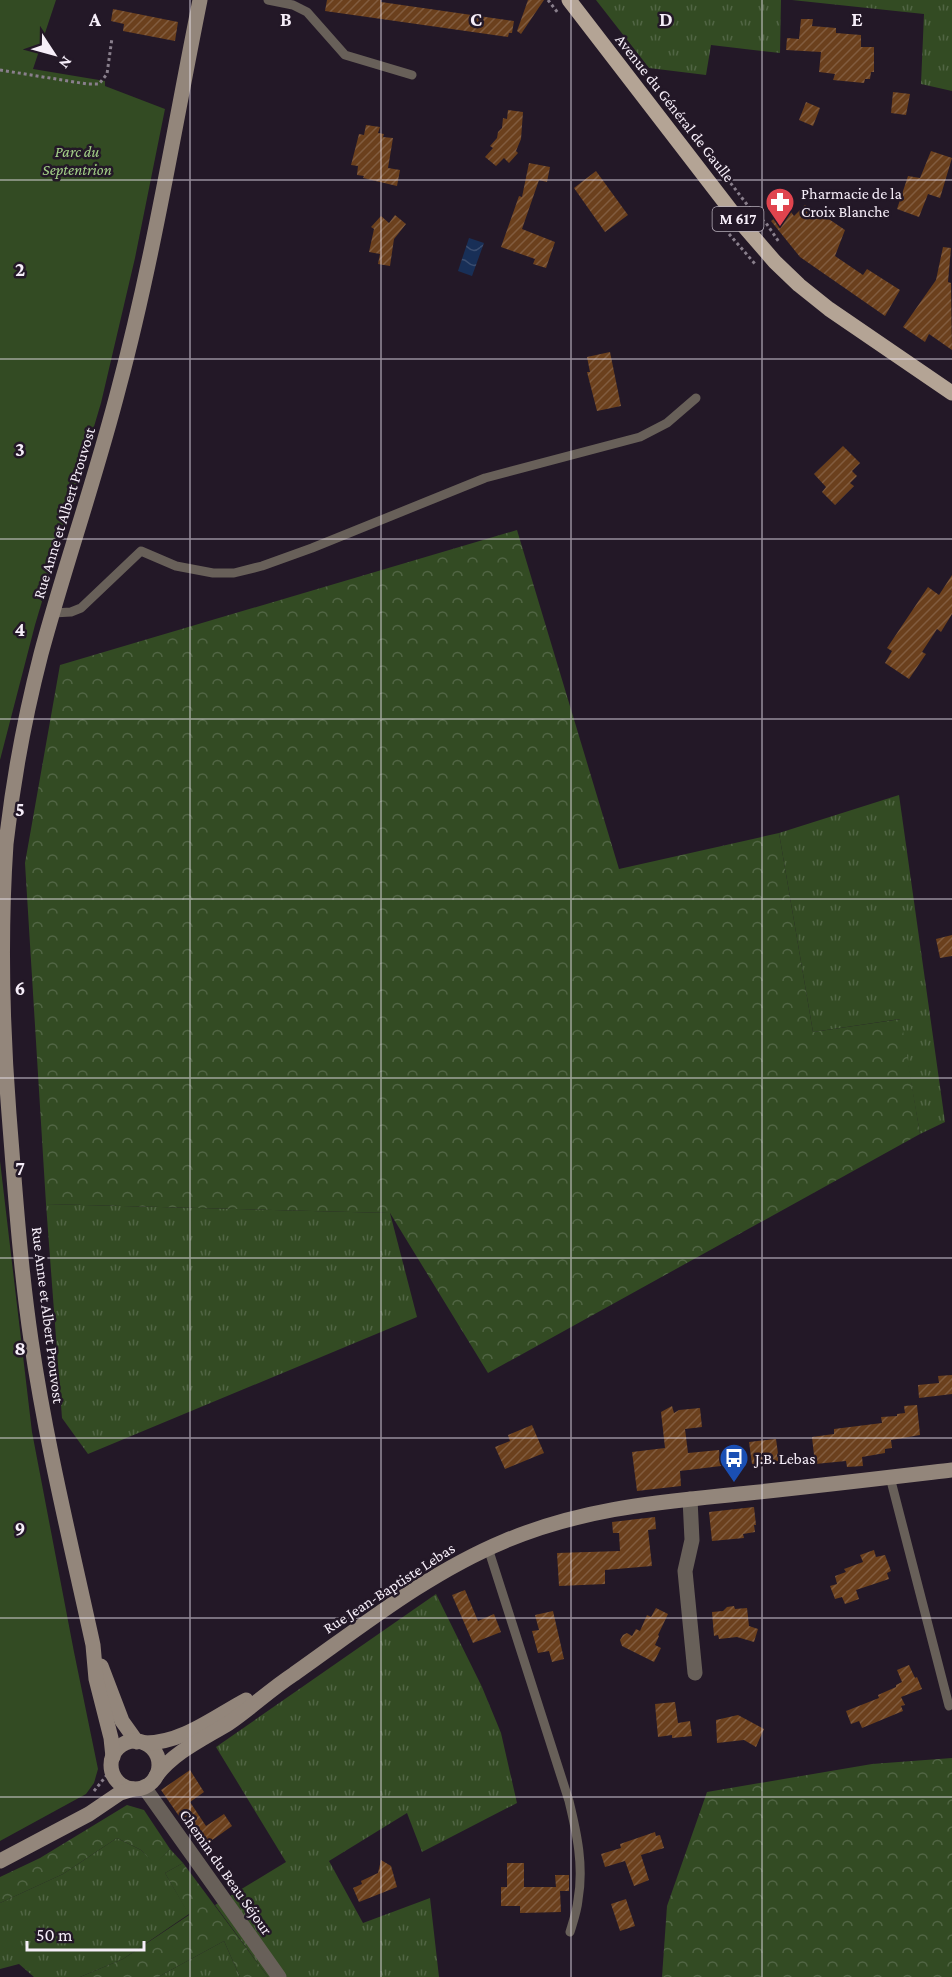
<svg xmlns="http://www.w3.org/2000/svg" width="952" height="1977" font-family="'Crimson Pro',serif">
  <defs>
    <pattern id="grass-tufts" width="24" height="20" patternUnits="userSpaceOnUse" patternTransform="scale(1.5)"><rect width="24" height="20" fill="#334b23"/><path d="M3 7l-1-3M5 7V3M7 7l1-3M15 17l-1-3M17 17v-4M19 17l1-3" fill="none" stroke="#516544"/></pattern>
    <pattern id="forest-crowns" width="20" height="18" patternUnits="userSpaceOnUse" patternTransform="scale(1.5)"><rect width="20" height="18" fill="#334b23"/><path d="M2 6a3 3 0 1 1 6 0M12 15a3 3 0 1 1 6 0" fill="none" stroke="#516544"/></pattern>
    <pattern id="water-waves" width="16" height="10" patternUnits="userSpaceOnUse" patternTransform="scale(1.5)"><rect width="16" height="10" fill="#182f57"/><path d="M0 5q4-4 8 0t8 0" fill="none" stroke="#3a4d70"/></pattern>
    <pattern id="building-hatch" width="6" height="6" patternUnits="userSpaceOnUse" patternTransform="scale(1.5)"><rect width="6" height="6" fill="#6b401d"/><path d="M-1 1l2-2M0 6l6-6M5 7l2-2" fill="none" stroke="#815c3f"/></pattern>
  </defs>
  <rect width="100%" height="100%" fill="#231827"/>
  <g fill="url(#grass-tufts)">
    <polygon points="596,0 781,0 780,53 711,45 706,75 649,68"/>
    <polygon points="792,0 952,0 952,91 921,84 924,14"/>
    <polygon points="899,795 945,1122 920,1134 900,1019 813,1032 779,833"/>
    <polygon points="46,1204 390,1213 417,1317 88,1454 62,1418"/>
    <polygon points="436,1594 482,1687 501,1733 517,1803 422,1852 407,1813 329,1861 363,1923 430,1898 439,1977 268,1977 215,1905 286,1862 216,1747"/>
    <polygon points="117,1838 141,1850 155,1864 170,1849 183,1863 165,1873 189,1914 123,1959 80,1977 34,1977 19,1964 0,1969 0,1903 63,1874"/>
    <polygon points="224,1941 240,1977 158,1977"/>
  </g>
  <g fill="url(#forest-crowns)">
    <polygon points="517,530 619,869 779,833 813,1032 901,1019 920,1134 488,1373 390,1213 46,1204 25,863 60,665"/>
    <polygon points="952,1758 952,1977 662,1977 667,1906 707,1792 872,1764"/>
    <polygon points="127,1805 144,1810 170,1849 155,1865 141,1850 117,1838 63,1874 0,1903 0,1877 40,1858"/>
    <polygon points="183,1863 268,1977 240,1977 224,1941 158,1977 80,1977 123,1959 189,1915 165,1873"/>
  </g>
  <g fill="#334b23">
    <polygon points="0,0 56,0 33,69 105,81 105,86 165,109 135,258 101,403 35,625 0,760"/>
    <polygon points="0,1161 32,1432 74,1652 98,1769 94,1783 86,1794 0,1841"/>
  </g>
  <polygon fill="url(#water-waves)" points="469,238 484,243 472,276 458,271"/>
  <g fill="url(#building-hatch)">
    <polygon points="327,0 381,0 381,2 514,21 512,33 509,33 508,37 325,11"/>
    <polygon points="528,0 544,0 521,34 517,31"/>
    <polygon points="113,9 178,22 175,41 123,31 124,24 111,21"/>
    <polygon points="801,19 813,19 812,26 836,28 836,33 861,35 861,47 874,47 874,72 871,72 870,79 865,79 864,83 833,80 835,74 819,72 821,52 786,50 787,38 799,39"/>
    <polygon points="893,92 910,94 906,115 891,113"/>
    <polygon points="806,102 820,108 813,126 799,120"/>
    <polygon points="508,110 523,112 521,139 516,151 518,153 509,163 504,158 496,166 485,157 493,148 490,146 497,138 498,132 502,128 503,118 507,119"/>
    <polygon points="366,125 380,127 378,133 384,134 383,137 393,138 388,168 400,170 397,186 363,178 364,176 357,175 358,166 351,165 359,134 364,135"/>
    <polygon points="931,151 952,158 940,198 928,194 919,217 897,209 908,176 920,178"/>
    <polygon points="529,163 550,167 547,182 539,180 522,229 555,242 546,268 533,264 535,259 501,247 519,196 522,197"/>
    <polygon points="596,171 628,215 605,232 574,188"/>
    <polygon points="805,205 812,213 814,209 845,230 835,256 863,275 867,269 900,290 885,316 800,257 771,221 788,208 794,216"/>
    <polygon points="395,215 406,224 394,239 390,266 378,264 380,254 369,252 374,229 371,227 381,216 389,223"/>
    <polygon points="943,247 951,248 948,282 951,283 952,350 929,334 925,342 903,327 936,280"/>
    <polygon points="610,352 621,406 597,411 587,372 590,372 587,357"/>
    <polygon points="843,446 860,463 852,471 857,476 850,483 854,486 835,505 822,492 826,487 814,474"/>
    <polygon points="952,575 952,614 941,632 937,629 922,652 926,654 909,679 885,663 892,651 887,648 928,587 939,595"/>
    <polygon points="952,935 952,956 940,958 936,939"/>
    <polygon points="952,1375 952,1394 919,1398 918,1385 939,1383 938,1376"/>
    <polygon points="917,1405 920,1435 891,1440 892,1448 885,1449 885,1453 862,1457 863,1466 847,1467 846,1461 815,1464 812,1437 834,1434 834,1429 882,1423 881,1417 897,1416 897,1414 905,1413 904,1406"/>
    <polygon points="672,1406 674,1413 679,1410 700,1408 702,1427 685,1429 688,1453 719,1450 721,1466 680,1471 681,1486 637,1491 632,1452 665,1448 661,1412"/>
    <polygon points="532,1425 544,1453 505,1469 495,1447 510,1441 508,1435"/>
    <polygon points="776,1439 779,1461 752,1464 749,1442"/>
    <polygon points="754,1507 756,1525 754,1525 755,1532 743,1534 744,1538 712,1541 709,1512"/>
    <polygon points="655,1517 656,1529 648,1530 652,1566 605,1570 605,1584 559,1586 557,1553 620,1551 619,1533 613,1533 612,1522"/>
    <polygon points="874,1550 876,1557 885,1555 891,1571 887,1573 889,1579 856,1590 859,1599 845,1604 842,1597 835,1599 830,1586 837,1584 835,1576 846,1572 844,1569 863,1562 860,1555"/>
    <polygon points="465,1590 478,1621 494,1614 501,1632 473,1643 452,1595"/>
    <polygon points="734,1606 735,1609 747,1608 749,1626 758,1629 754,1642 737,1637 719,1639 718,1635 714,1636 712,1612 723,1611 727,1607"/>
    <polygon points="656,1608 668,1614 658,1635 659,1636 655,1645 661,1648 654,1662 622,1646 620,1640 623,1635 627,1633 632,1636 636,1629 640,1631 647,1615 651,1617"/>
    <polygon points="553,1611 564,1659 552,1662 549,1651 538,1653 532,1631 539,1630 535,1615"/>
    <polygon points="909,1665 915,1678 917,1677 922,1689 901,1697 905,1705 901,1706 903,1711 862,1728 859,1721 851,1724 846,1711 879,1698 878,1695 896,1687 896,1685 902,1682 897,1670"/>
    <polygon points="675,1702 678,1723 690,1721 692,1736 672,1738 672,1735 658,1737 655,1704"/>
    <polygon points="738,1715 764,1729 756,1747 744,1740 717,1743 716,1720"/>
    <polygon points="190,1770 204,1792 190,1802 206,1826 224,1814 232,1826 201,1848 161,1790"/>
    <polygon points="655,1832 656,1836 660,1835 664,1848 641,1855 649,1880 634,1886 625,1861 605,1867 601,1854 621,1848 620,1844"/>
    <polygon points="381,1860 391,1866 397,1887 359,1902 353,1888 362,1884 361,1881 378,1873"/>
    <polygon points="507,1863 524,1863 524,1887 556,1887 555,1875 569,1875 569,1891 560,1891 561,1912 520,1913 520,1906 501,1906 501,1887 507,1887"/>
    <polygon points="626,1899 635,1926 620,1931 611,1904"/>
  </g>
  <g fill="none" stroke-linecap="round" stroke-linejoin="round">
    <g stroke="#897f8c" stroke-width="3" stroke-dasharray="3 3" stroke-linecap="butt">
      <polyline points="548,0 558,13"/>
      <polyline points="0,70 87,84 99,84 107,74 112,38"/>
      <polyline points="716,164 752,211"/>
      <polyline points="757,216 766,223 779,242"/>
      <polyline points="729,234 756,265"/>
      <polyline points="94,1791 111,1770"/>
    </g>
    <g stroke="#686059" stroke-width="9">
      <polyline points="268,0 293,5 307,12 345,55 412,75"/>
      <polyline points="53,613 71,612 81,608 141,551 176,566 213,573 234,573 262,566 312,548 485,478 640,437 667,423 696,398"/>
      <polyline points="890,1477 949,1706"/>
      <path d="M488,1548L569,1801C577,1834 584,1866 578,1900C577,1911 573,1922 570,1932"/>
    </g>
    <g stroke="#686059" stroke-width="15">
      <polyline points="690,1499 692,1540 685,1571 695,1673"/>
      <polyline points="144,1787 279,1977"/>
    </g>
    <g stroke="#93867b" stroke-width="15">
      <polyline points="101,1666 122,1721 137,1742"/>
      <circle cx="135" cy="1765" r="24"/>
      <path d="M145,1743C182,1743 214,1717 246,1700"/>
      <path d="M113,1757L111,1738L96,1679L93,1645C71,1544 46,1443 31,1340C20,1265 15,1189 9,1114C2,1024 0,934 6,844C13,780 25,716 41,654C65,565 96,477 119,387C153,260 174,129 200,0"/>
      <path d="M156,1776C174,1752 203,1739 229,1723C251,1708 271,1689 294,1674C362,1626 428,1573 505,1541C586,1507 663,1502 749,1493C817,1486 884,1478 952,1470"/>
      <polyline points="0,1861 89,1814 120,1793 133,1789"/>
    </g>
    <polyline stroke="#b4a495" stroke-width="15" points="569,0 736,217 775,262 799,285 829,309 952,393"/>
  </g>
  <path fill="none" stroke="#f6eef9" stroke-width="1.5" stroke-opacity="0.55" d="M190,0V1977M381,0V1977M571,0V1977M762,0V1977M0,180H952M0,359H952M0,539H952M0,719H952M0,899H952M0,1078H952M0,1258H952M0,1438H952M0,1618H952M0,1797H952"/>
  <defs>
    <g id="pharmacy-pin" transform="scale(1.5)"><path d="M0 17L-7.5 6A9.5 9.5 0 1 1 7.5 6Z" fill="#e0444e" stroke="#231827"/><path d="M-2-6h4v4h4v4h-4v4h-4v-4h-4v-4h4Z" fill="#fff"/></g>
    <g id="bus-pin" transform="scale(1.5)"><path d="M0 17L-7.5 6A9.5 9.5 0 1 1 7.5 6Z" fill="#1a4fb4" stroke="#231827"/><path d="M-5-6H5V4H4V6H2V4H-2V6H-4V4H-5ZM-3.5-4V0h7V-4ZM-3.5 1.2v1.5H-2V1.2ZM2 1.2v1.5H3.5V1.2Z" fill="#fff"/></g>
  </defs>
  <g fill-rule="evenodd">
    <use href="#pharmacy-pin" x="780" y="202"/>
    <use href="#bus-pin" x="734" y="1458"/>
  </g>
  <g text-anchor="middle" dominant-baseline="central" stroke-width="5" stroke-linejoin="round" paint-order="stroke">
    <rect fill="#231827" stroke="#b7aeba" stroke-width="1.5" x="712.5" y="207" width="51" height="24" rx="4.5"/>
    <g font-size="15" font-weight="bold" fill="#f6eef9">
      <text x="738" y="219">M 617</text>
    </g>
    <g font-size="16" fill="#f6eef9" stroke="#231827">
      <text transform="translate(675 108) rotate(52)">Avenue du Général de Gaulle</text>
      <text transform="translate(64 513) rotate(-73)">Rue Anne et Albert Prouvost</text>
      <text transform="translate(48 1315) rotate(83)">Rue Anne et Albert Prouvost</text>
      <text transform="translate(389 1588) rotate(-33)">Rue Jean-Baptiste Lebas</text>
      <text transform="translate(226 1872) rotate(55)">Chemin du Beau Séjour</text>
    </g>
    <g font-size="16" font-style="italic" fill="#a3d088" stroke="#231827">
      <text x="77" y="151">Parc du<tspan x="77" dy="18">Septentrion</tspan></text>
    </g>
    <g font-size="16" fill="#f6eef9" stroke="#231827" text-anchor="start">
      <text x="801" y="193">Pharmacie de la<tspan x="801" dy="18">Croix Blanche</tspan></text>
      <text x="755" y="1458">J.B. Lebas</text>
    </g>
  </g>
  <g font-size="20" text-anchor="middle" font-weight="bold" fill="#f6eef9" stroke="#231827" stroke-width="5" stroke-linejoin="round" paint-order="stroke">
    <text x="95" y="26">A</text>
    <text x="286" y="26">B</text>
    <text x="476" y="26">C</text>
    <text x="666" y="26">D</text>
    <text x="857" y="26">E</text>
    <text x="20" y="276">2</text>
    <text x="20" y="456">3</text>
    <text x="20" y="636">4</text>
    <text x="20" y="816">5</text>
    <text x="20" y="995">6</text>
    <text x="20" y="1175">7</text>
    <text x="20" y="1355">8</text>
    <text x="20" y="1535">9</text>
  </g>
  <g transform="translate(54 54) rotate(126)" stroke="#231827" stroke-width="4.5" paint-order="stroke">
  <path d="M0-4.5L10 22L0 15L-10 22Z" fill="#f6eef9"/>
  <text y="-9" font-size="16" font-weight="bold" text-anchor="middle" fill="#f6eef9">N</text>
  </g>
  <path d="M27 1941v9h117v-9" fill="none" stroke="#f6eef9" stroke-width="3"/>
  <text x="36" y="1941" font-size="18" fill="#f6eef9" stroke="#231827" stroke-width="4.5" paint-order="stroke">50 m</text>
</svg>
